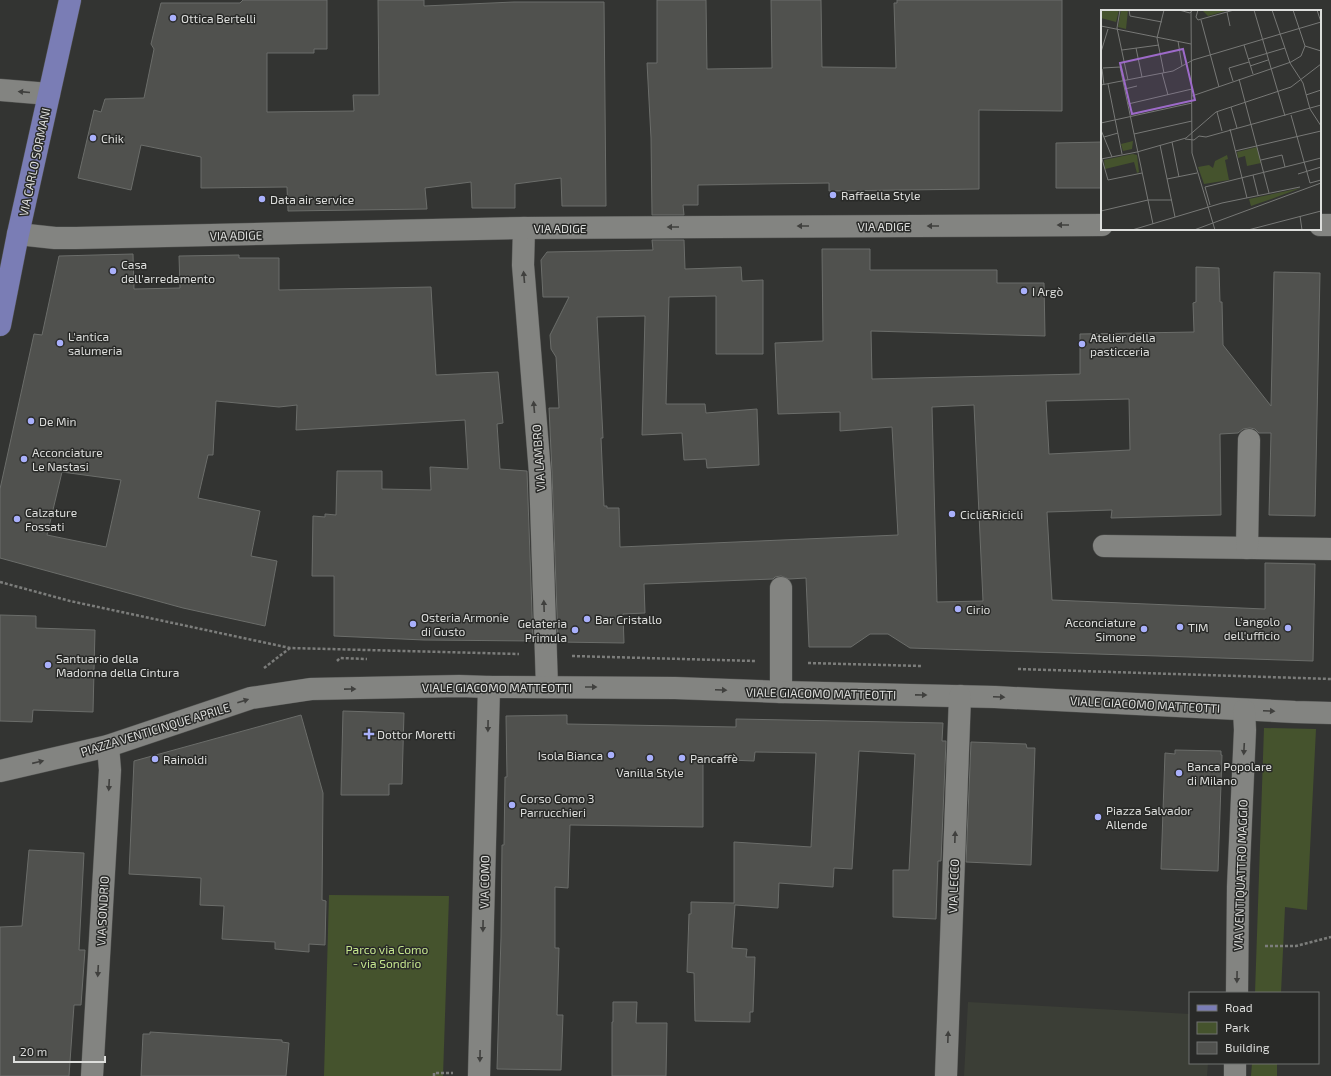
<svg xmlns="http://www.w3.org/2000/svg" width="1331" height="1076" font-family="'Exo 2',sans-serif">
  <rect width="100%" height="100%" fill="#333432"/>
  <polygon fill="#3b3e36" points="968,1002 1190,1014 1190,1063 1208,1063 1207,1076 964,1076"/>
  <g fill="#45532d">
    <polygon points="1264,728 1316,729 1307,910 1285,907 1281,993 1255,993"/>
    <polygon points="329,895 449,896 443,1076 324,1076"/>
    <polygon points="1252,1063 1277,1063 1277,1076 1251,1076"/>
  </g>
  <g fill="#50514e" stroke="#6b6d6a" fill-rule="evenodd">
    <polygon points="243,0 327,0 327,49 314,49 314,53 267,53 267,112 354,111 353,95 379,95 378,0 424,0 424,6 514,2 604,2 606,206 562,206 561,178 515,184 515,208 472,208 471,182 425,188 427,209 288,211 287,187 201,188 201,157 141,145 131,190 78,178 94,110 101,112 105,99 144,98 154,49 151,44 161,3 240,3"/>
    <polygon points="657,0 706,0 707,69 772,68 771,0 821,0 822,67 896,68 894,3 897,3 897,0 1062,0 1062,111 979,110 979,189 829,191 829,183 698,185 698,205 683,205 684,215 652,215 651,138 647,63 657,63"/>
    <polygon points="1102,142 1102,188 1056,188 1056,143"/>
    <path d="M652,240H684L685,269L741,267L742,281L763,280V354H716V296L669,297L666,404H705L706,413L757,409L759,465L707,468L706,459L684,460L682,433L642,435L645,316L597,317L603,438H601L604,506H607V508H619L620,547L898,535L892,427L840,431V412L778,414L775,343L823,341L822,249H870V270H997V283H1044L1045,336L871,331L872,379L1080,374V334L1194,332L1193,303L1196,302V267L1219,268L1220,302H1222L1223,345L1271,406L1274,272L1320,273L1315,516L1269,515L1271,433H1259L1255,429L1250,428L1243,429L1238,433L1220,434L1221,515L1111,518L1112,510L1047,512L1052,600L1265,609V563L1315,564L1313,661L910,648L888,634H870L851,647H809L806,578L789,579L781,576L775,577L773,579L644,584L645,613L623,614L624,643L558,642L552,473L549,408H559L556,357L551,349L550,335L569,297H543L541,260L547,252L653,250ZM1129,399L1130,450L1049,454L1046,401ZM974,405L983,601L937,602L932,407Z"/>
    <path d="M133,254L134,289L180,288L179,256L239,255V258H279V290L431,287L436,375L498,372L503,423L497,424L500,469L527,471L533,641L424,640L334,636V576H312L313,516L325,517V514L336,515L337,471H382V489L431,490L430,467L468,469L465,420L296,430L297,405L279,407L216,401L213,455H208L198,498L260,511L251,556L277,561L265,626L183,608L0,558V489L34,334L42,335L59,256ZM62,472L121,480L106,547L47,535Z"/>
    <polygon points="0,615 36,616 36,628 95,630 93,712 33,710 32,722 0,721"/>
    <polygon points="343,711 404,713 402,784 389,784 389,795 341,795"/>
    <polygon points="301,715 323,793 322,900 326,901 325,945 309,944 309,952 275,949 275,942 222,939 224,906 200,905 201,878 129,874 134,761"/>
    <polygon points="567,715 567,724 736,727 736,719 943,723 942,741 946,741 941,861 938,861 936,919 893,917 893,870 909,870 915,754 859,751 852,869 834,868 833,887 779,883 778,908 735,905 732,948 747,949 746,957 755,957 753,1012 750,1012 750,1022 695,1021 694,973 687,972 689,914 691,914 691,902 734,903 734,842 811,847 816,753 755,752 754,761 703,759 703,827 570,825 568,888 555,887 555,948 559,948 557,1015 563,1015 561,1070 497,1069 501,937 502,845 504,845 505,777 507,777 506,716"/>
    <polygon points="971,742 1026,744 1027,748 1035,748 1031,865 966,862"/>
    <polygon points="1175,750 1221,751 1221,755 1222,755 1218,871 1161,869 1165,753 1175,754"/>
    <polygon points="29,850 84,853 79,950 85,950 81,1005 74,1005 69,1076 0,1076 0,927 22,926"/>
    <polygon points="613,1002 637,1002 636,1023 667,1023 666,1076 612,1076 612,1022 613,1022"/>
    <polygon points="150,1032 282,1040 282,1042 289,1043 286,1076 141,1076 143,1034 150,1034"/>
  </g>
  <g fill="none" stroke-linecap="round" stroke-linejoin="round">
    <g stroke="#515250" stroke-width="23">
      <g id="minor">
        <polyline points="0,90 49,94"/>
        <polyline points="1320,225 1331,225"/>
        <polyline points="524,228 523,265 540,473 547,687"/>
        <polyline points="18,234 55,238 76,238 524,228 1102,225"/>
        <polyline points="1104,546 1331,549"/>
        <polyline points="1247,548 1249,440"/>
        <polyline points="781,692 781,588"/>
        <polyline points="0,771 108,746 251,698 311,689 459,686 489,687 675,688 781,692 995,697 1295,712 1331,713"/>
        <polyline points="1237,993 1238,887 1245,730 1244,710"/>
        <polyline points="92,1076 110,770 108,746"/>
        <polyline points="479,1076 489,687"/>
        <polyline points="946,1076 960,696"/>
        <polyline points="1235,1076 1235,1063"/>
      </g>
    </g>
    <g stroke="#515250" stroke-width="23">
      <polyline id="major" points="0,325 18,234 70,0"/>
    </g>
    <g stroke="#7c7d7b" stroke-width="2.5" stroke-dasharray="3 2" stroke-linecap="butt">
      <polyline points="0,582 70,601 290,648 519,654"/>
      <polyline points="572,656 755,661"/>
      <polyline points="337,661 340,658 367,659"/>
      <polyline points="808,663 921,666"/>
      <polyline points="264,668 290,648"/>
      <polyline points="1018,669 1331,679"/>
      <polyline points="1265,946 1296,946 1331,937"/>
      <polyline points="434,1076 434,1073 453,1073"/>
    </g>
    <use href="#minor" stroke="#838481" stroke-width="22"/>
    <use href="#major" stroke="#7a7db5" stroke-width="22"/>
  </g>
  <defs><path id="oneway-solid" d="M-6-.8H1V-3.2L6.5 0L1 3.2V.8H-6Z"/></defs>
  <g fill="#40403e">
    <use href="#oneway-solid" transform="translate(24 92) rotate(-175)"/>
    <use href="#oneway-solid" transform="translate(1063 225) rotate(180)"/>
    <use href="#oneway-solid" transform="translate(803 226) rotate(180)"/>
    <use href="#oneway-solid" transform="translate(933 226) rotate(180)"/>
    <use href="#oneway-solid" transform="translate(673 227) rotate(180)"/>
    <use href="#oneway-solid" transform="translate(524 277) rotate(-95)"/>
    <use href="#oneway-solid" transform="translate(534 407) rotate(-95)"/>
    <use href="#oneway-solid" transform="translate(544 606) rotate(-92)"/>
    <use href="#oneway-solid" transform="translate(591 687)"/>
    <use href="#oneway-solid" transform="translate(350 689) rotate(-1)"/>
    <use href="#oneway-solid" transform="translate(721 690) rotate(2)"/>
    <use href="#oneway-solid" transform="translate(921 695) rotate(1)"/>
    <use href="#oneway-solid" transform="translate(999 697) rotate(3)"/>
    <use href="#oneway-solid" transform="translate(243 701) rotate(-18)"/>
    <use href="#oneway-solid" transform="translate(1269 711) rotate(3)"/>
    <use href="#oneway-solid" transform="translate(488 726) rotate(91)"/>
    <use href="#oneway-solid" transform="translate(1244 749) rotate(93)"/>
    <use href="#oneway-solid" transform="translate(38 762) rotate(-13)"/>
    <use href="#oneway-solid" transform="translate(109 785) rotate(93)"/>
    <use href="#oneway-solid" transform="translate(955 837) rotate(-88)"/>
    <use href="#oneway-solid" transform="translate(483 926) rotate(91)"/>
    <use href="#oneway-solid" transform="translate(98 971) rotate(93)"/>
    <use href="#oneway-solid" transform="translate(1237 977) rotate(91)"/>
    <use href="#oneway-solid" transform="translate(948 1037) rotate(-88)"/>
    <use href="#oneway-solid" transform="translate(480 1056) rotate(91)"/>
  </g>
  <g fill="#a9b0fc" stroke="#292a28" stroke-width="1.5">
    <circle cx="173" cy="18" r="4"/>
    <circle cx="93" cy="138" r="4"/>
    <circle cx="833" cy="195" r="4"/>
    <circle cx="262" cy="199" r="4"/>
    <circle cx="113" cy="271" r="4"/>
    <circle cx="1024" cy="291" r="4"/>
    <circle cx="60" cy="343" r="4"/>
    <circle cx="1082" cy="344" r="4"/>
    <circle cx="31" cy="421" r="4"/>
    <circle cx="24" cy="459" r="4"/>
    <circle cx="952" cy="514" r="4"/>
    <circle cx="17" cy="519" r="4"/>
    <circle cx="958" cy="609" r="4"/>
    <circle cx="587" cy="619" r="4"/>
    <circle cx="413" cy="624" r="4"/>
    <circle cx="1180" cy="627" r="4"/>
    <circle cx="1288" cy="628" r="4"/>
    <circle cx="1144" cy="629" r="4"/>
    <circle cx="575" cy="630" r="4"/>
    <circle cx="48" cy="665" r="4"/>
    <path d="M367 728h4v4h4v4h-4v4h-4v-4h-4v-4h4z"/>
    <circle cx="611" cy="755" r="4"/>
    <circle cx="650" cy="758" r="4"/>
    <circle cx="682" cy="758" r="4"/>
    <circle cx="155" cy="759" r="4"/>
    <circle cx="1179" cy="773" r="4"/>
    <circle cx="512" cy="805" r="4"/>
    <circle cx="1098" cy="817" r="4"/>
  </g>
  <g text-anchor="middle" dominant-baseline="central" stroke-width="3" stroke-linejoin="round" paint-order="stroke">
    <g font-size="12" fill="#dddedc" stroke="#292a28" text-anchor="start">
      <text x="181" y="18">Ottica Bertelli</text>
      <text x="101" y="138">Chik</text>
      <text x="841" y="195">Raffaella Style</text>
      <text x="270" y="199">Data air service</text>
      <text x="121" y="264">Casa<tspan x="121" dy="14">dell'arredamento</tspan></text>
      <text x="1032" y="291">I Argò</text>
      <text x="68" y="336">L'antica<tspan x="68" dy="14">salumeria</tspan></text>
      <text x="1090" y="337">Atelier della<tspan x="1090" dy="14">pasticceria</tspan></text>
      <text x="39" y="421">De Min</text>
      <text x="32" y="452">Acconciature<tspan x="32" dy="14">Le Nastasi</tspan></text>
      <text x="25" y="512">Calzature<tspan x="25" dy="14">Fossati</tspan></text>
      <text x="960" y="514">Cicli&amp;Ricicli</text>
      <text x="966" y="609">Cirio</text>
      <text x="421" y="617">Osteria Armonie<tspan x="421" dy="14">di Gusto</tspan></text>
      <text x="595" y="619">Bar Cristallo</text>
      <text x="1280" y="621" text-anchor="end">L'angolo<tspan x="1280" dy="14">dell'ufficio</tspan></text>
      <text x="1136" y="622" text-anchor="end">Acconciature<tspan x="1136" dy="14">Simone</tspan></text>
      <text x="567" y="623" text-anchor="end">Gelateria<tspan x="567" dy="14">Primula</tspan></text>
      <text x="1188" y="627">TIM</text>
      <text x="56" y="658">Santuario della<tspan x="56" dy="14">Madonna della Cintura</tspan></text>
      <text x="377" y="734">Dottor Moretti</text>
      <text x="603" y="755" text-anchor="end">Isola Bianca</text>
      <text x="690" y="758">Pancaffè</text>
      <text x="163" y="759">Rainoldi</text>
      <text x="1187" y="766">Banca Popolare<tspan x="1187" dy="14">di Milano</tspan></text>
      <text x="650" y="772" text-anchor="middle">Vanilla Style</text>
      <text x="520" y="798">Corso Como 3<tspan x="520" dy="14">Parrucchieri</tspan></text>
      <text x="1106" y="810">Piazza Salvador<tspan x="1106" dy="14">Allende</tspan></text>
    </g>
    <g font-size="12" fill="#dddedc" stroke="#292a28">
      <text transform="translate(34 162) rotate(-78)">VIA CARLO SORMANI</text>
      <text x="884" y="226">VIA ADIGE</text>
      <text x="560" y="228">VIA ADIGE</text>
      <text transform="translate(236 235) rotate(-1)">VIA ADIGE</text>
      <text transform="translate(538 458) rotate(-94)">VIA LAMBRO</text>
      <text x="497" y="687">VIALE GIACOMO MATTEOTTI</text>
      <text transform="translate(821 693) rotate(1)">VIALE GIACOMO MATTEOTTI</text>
      <text transform="translate(1145 704) rotate(3)">VIALE GIACOMO MATTEOTTI</text>
      <text transform="translate(155 729) rotate(-17)">PIAZZA VENTICINQUE APRILE</text>
      <text transform="translate(1240 875) rotate(-88)">VIA VENTIQUATTRO MAGGIO</text>
      <text transform="translate(484 882) rotate(-89)">VIA COMO</text>
      <text transform="translate(953 886) rotate(-88)">VIA LECCO</text>
      <text transform="translate(102 911) rotate(-87)">VIA SONDRIO</text>
    </g>
    <g font-size="12" fill="#c4e58d" stroke="#292a28">
      <text x="387" y="949">Parco via Como<tspan x="387" dy="14">- via Sondrio</tspan></text>
    </g>
  </g>
  <g transform="translate(1101 10)">
    <rect width="220" height="220" fill="#333432"/>
    <path d="M0,0H18L15,12L0,8ZM20,0H27L25,19L17,17ZM101,0H128L107,6ZM32,131L31,139L22,141L20,134ZM156,137L160,153L146,156L144,146L137,148L136,142ZM32,144L36,145L38,162L36,163L33,152L4,159L3,150ZM126,145L127,149L124,150L128,170L103,174L97,157L108,155L112,158L114,151ZM200,178L173,188L150,196L148,189Z" fill="#45532d"/>
    <path fill="none" stroke="#777876" stroke-width="1" d="M19,0L16,18L27,70M28,0L29,6L61,12M63,0L56,28L63,63M78,0L89,3L92,0M90,0L91,143L114,220M97,0L95,7L97,10L133,0M153,0L184,106M171,0L189,53L202,73L209,99L220,116M216,0L220,12M126,2L129,16M100,10L118,77M0,16L90,34M77,31L81,56M143,35L152,64M204,36L220,41M35,38L41,67M21,40L58,35M0,42L7,19M147,49L184,38M149,56L167,50M2,58L19,57L52,214M1,59L3,75M61,63L67,85M138,69L168,183M132,71L128,58L148,52M7,74L21,144M0,75L72,61L92,50L220,12M24,79L36,76M205,85L220,80M91,86L190,52L200,46L204,36L192,0M27,94L91,79M130,97L136,118M116,102L121,121M190,105L209,173L220,170M0,113L91,93M129,119L146,188M0,120L11,147M33,124L91,111M3,127L17,123M84,129L93,130L98,126L105,127L220,95M71,132L78,167M59,135L74,207M134,141L220,121M0,149L36,142L85,128L115,102L190,77L220,54M1,149L7,170L41,163M160,150L181,145L184,157M197,164L220,157M152,165L157,185M66,169L96,163M121,193L199,177M109,195L104,177L220,148M0,201L47,190H71M199,206L201,220M31,220L121,193M93,220L220,173M147,220L220,201"/>
    <path fill="#9d6ac9" fill-opacity="0.15" stroke="#9d6ac9" stroke-width="2" d="M82,39L94,90L31,104L19,53Z"/>
    <rect width="220" height="220" fill="none" stroke="#dddedc" stroke-width="2"/>
  </g>
  <rect x="1189" y="992" width="130" height="72" fill="#292a28" stroke="#717270"/>
  <rect x="1197" y="1005" width="20" height="6" fill="#7a7db5" stroke="#717270"/>
  <text x="1225" y="1012" font-size="12" fill="#dddedc">Road</text>
  <rect x="1197" y="1022" width="20" height="12" fill="#45532d" stroke="#717270"/>
  <text x="1225" y="1032" font-size="12" fill="#dddedc">Park</text>
  <rect x="1197" y="1042" width="20" height="12" fill="#50514e" stroke="#717270"/>
  <text x="1225" y="1052" font-size="12" fill="#dddedc">Building</text>
  <path d="M14 1056v6h91v-6" fill="none" stroke="#dddedc" stroke-width="2"/>
  <text x="20" y="1056" font-size="12" fill="#dddedc" stroke="#292a28" stroke-width="3" paint-order="stroke">20 m</text>
</svg>
